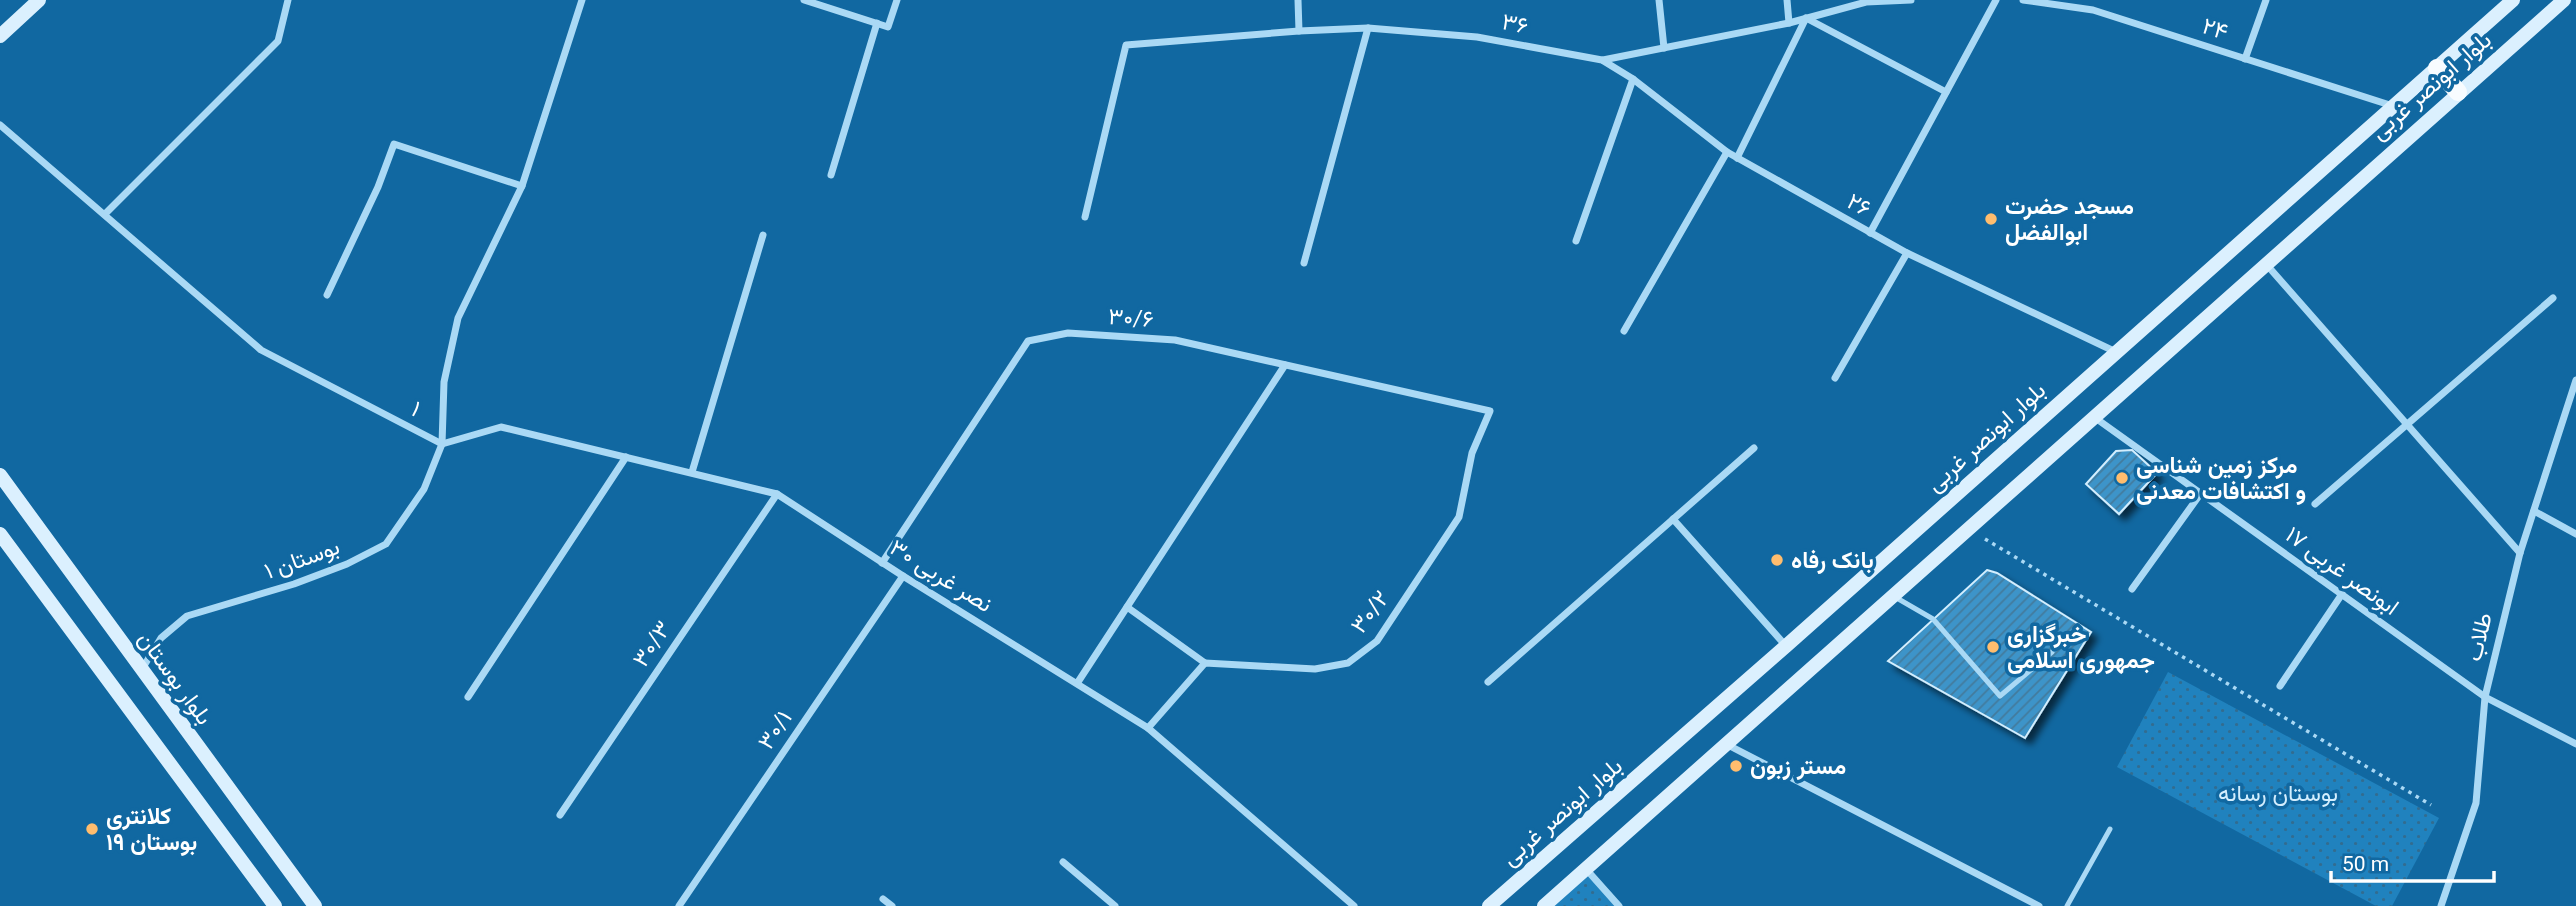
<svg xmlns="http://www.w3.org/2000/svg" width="2576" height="906" font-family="Roboto,Vazirmatn,sans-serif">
  <defs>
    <pattern id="park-dots" width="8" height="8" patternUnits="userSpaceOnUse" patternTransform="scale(1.75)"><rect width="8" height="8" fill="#2082be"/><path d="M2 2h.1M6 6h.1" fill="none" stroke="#326c90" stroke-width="1.8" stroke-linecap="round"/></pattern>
    <pattern id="building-hatch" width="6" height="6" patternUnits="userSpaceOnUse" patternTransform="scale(1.75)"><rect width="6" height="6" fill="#3e94c9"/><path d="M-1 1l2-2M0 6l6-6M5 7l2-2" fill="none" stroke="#437b9d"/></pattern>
    <filter id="shadow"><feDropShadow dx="6" dy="6" stdDeviation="3.5" flood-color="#0009"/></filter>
  </defs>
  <rect width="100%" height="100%" fill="#1168a1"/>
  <g fill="url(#park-dots)">
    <polygon points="2168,672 2439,818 2392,906 2376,906 2117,767"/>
    <polygon points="1586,869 1619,906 1544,906"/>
  </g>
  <g fill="url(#building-hatch)" stroke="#d3eefe" stroke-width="2" filter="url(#shadow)">
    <polygon points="2132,450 2157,473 2119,514 2086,484 2116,451"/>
    <polygon points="1987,570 1997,573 2091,632 2025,738 1888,661"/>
  </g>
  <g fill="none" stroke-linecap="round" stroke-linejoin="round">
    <polyline stroke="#aad9f5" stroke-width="3.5" stroke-dasharray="3.5 5" stroke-linecap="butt" points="1985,539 2431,805"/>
    <g stroke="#aad9f5" stroke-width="5">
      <polyline points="1895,597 1933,619 2000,696 2052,652"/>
      <polyline points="2067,906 2110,829"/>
    </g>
    <g stroke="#aad9f5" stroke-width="7">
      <polyline points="804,0 888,27 897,0"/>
      <polyline points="1298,0 1299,31"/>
      <polyline points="1659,0 1664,48"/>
      <polyline points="1787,0 1789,23"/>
      <polyline points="2023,0 2093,10 2393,106"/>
      <polyline points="2245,59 2266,0"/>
      <polyline points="1603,60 1789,23 1866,2 1911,0"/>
      <polyline points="0,125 261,350 442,444"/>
      <polyline points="1737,158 1806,18 1946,92"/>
      <polyline points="831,175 877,23"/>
      <polyline points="105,214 278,41 288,0"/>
      <polyline points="1085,217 1126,45 1299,31 1368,28 1477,37 1602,60 1633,79 1727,152 1907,253 2116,352"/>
      <polyline points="1870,233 1996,0"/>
      <polyline points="1576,241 1633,79"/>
      <polyline points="1304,263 1368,28"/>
      <polyline points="2266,264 2520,553"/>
      <polyline points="327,295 378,187 394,144 522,186"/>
      <polyline points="1624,331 1727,152"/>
      <polyline points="1835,378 1907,253"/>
      <polyline points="2094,417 2485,697 2576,744"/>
      <polyline points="442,444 501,427 777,494 903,576 1148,728 1354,906"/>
      <polyline points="692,472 763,235"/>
      <polyline points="2315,504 2553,298"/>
      <polyline points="2534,511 2576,534"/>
      <polyline points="1673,519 1786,646"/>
      <polyline points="882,563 1028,341 1068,333 1175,340 1490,411 1472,453 1459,517 1377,641 1348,663 1315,669 1205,663 1148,728"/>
      <polyline points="2132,589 2201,493"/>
      <polyline points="1127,607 1205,663"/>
      <polyline points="142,669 161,638 187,616 294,584 347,564 386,544 424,489 442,444 444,382 458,318 522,186 582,0"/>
      <polyline points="1078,682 1285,365"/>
      <polyline points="1488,682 1754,448"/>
      <polyline points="2280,686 2342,594"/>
      <polyline points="468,697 626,457"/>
      <polyline points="1726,744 2039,906"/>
      <polyline points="560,815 777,494"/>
      <polyline points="1063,862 1115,906"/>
      <polyline points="1586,869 1619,906"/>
      <polyline points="883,899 892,906"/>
      <polyline points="679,906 903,576"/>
      <polyline points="2441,906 2476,803 2485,697 2520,553 2576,380"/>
    </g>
    <g stroke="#dbf0fe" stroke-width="14">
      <polyline points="0,36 39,0"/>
      <polyline points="0,475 315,906"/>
      <polyline points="0,534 275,906"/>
      <polyline points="1489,906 1786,646 2513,0"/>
      <polyline points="1544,906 2564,0"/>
    </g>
    <polyline stroke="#f8fcff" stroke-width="18" points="2437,68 2458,92"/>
  </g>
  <g fill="#ffbd6e" stroke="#1168a1" stroke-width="2.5">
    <circle cx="1991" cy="219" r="7"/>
    <circle cx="2122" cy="478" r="7"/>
    <circle cx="1777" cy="560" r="7"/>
    <circle cx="1993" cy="647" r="7"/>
    <circle cx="1736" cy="766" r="7"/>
    <circle cx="92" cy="829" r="7"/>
  </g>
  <g text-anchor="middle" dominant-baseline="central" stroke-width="7" stroke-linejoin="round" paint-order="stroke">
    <g font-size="23" fill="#fff" stroke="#1168a1">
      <text transform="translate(1515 24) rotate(11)">۳۶</text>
      <text transform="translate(2215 29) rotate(18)">۲۴</text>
      <text transform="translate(2431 86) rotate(-41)">بلوار ابونصر غربی</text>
      <text transform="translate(1859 205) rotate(29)">۲۶</text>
      <text transform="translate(1131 318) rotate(4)">۳۰/۶</text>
      <text transform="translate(416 409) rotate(28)">۱</text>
      <text transform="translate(1986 437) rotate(-42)">بلوار ابونصر غربی</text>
      <text transform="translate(302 559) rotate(-20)">بوستان ۱</text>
      <text transform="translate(2342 571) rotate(36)">ابونصر غربی ۱۷</text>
      <text transform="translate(941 576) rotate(32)">نصر غربی ۳۰</text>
      <text transform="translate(1370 612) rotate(-52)">۳۰/۲</text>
      <text transform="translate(2479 637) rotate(-76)">طلاب</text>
      <text transform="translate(652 644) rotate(-56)">۳۰/۳</text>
      <text transform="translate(175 678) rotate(54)">بلوار بوستان</text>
      <text transform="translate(775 730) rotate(-56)">۳۰/۱</text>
      <text transform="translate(1562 812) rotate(-41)">بلوار ابونصر غربی</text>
    </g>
    <g font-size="23" font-weight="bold" fill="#fff" stroke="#1168a1" text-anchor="start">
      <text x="2005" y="206">مسجد حضرت<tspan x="2005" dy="26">ابوالفضل</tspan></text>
      <text x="2136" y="465">مرکز زمین شناسی<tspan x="2136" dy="26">و اکتشافات معدنی</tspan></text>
      <text x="1791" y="560">بانک رفاه</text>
      <text x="2007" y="634">خبرگزاری<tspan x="2007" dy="26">جمهوری اسلامی</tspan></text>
      <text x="1750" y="766">مستر زبون</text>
      <text x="106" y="816">کلانتری<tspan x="106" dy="26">۱۹ بوستان</tspan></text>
    </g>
    <g font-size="23" fill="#d3eefe" stroke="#1168a1">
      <text x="2278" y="793">بوستان رسانه</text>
    </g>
  </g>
  <path d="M2331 871v10h163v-10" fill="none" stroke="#ffffff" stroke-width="3.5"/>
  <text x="2342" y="871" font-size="21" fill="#ffffff" stroke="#1168a1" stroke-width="5" paint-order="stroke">50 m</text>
</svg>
